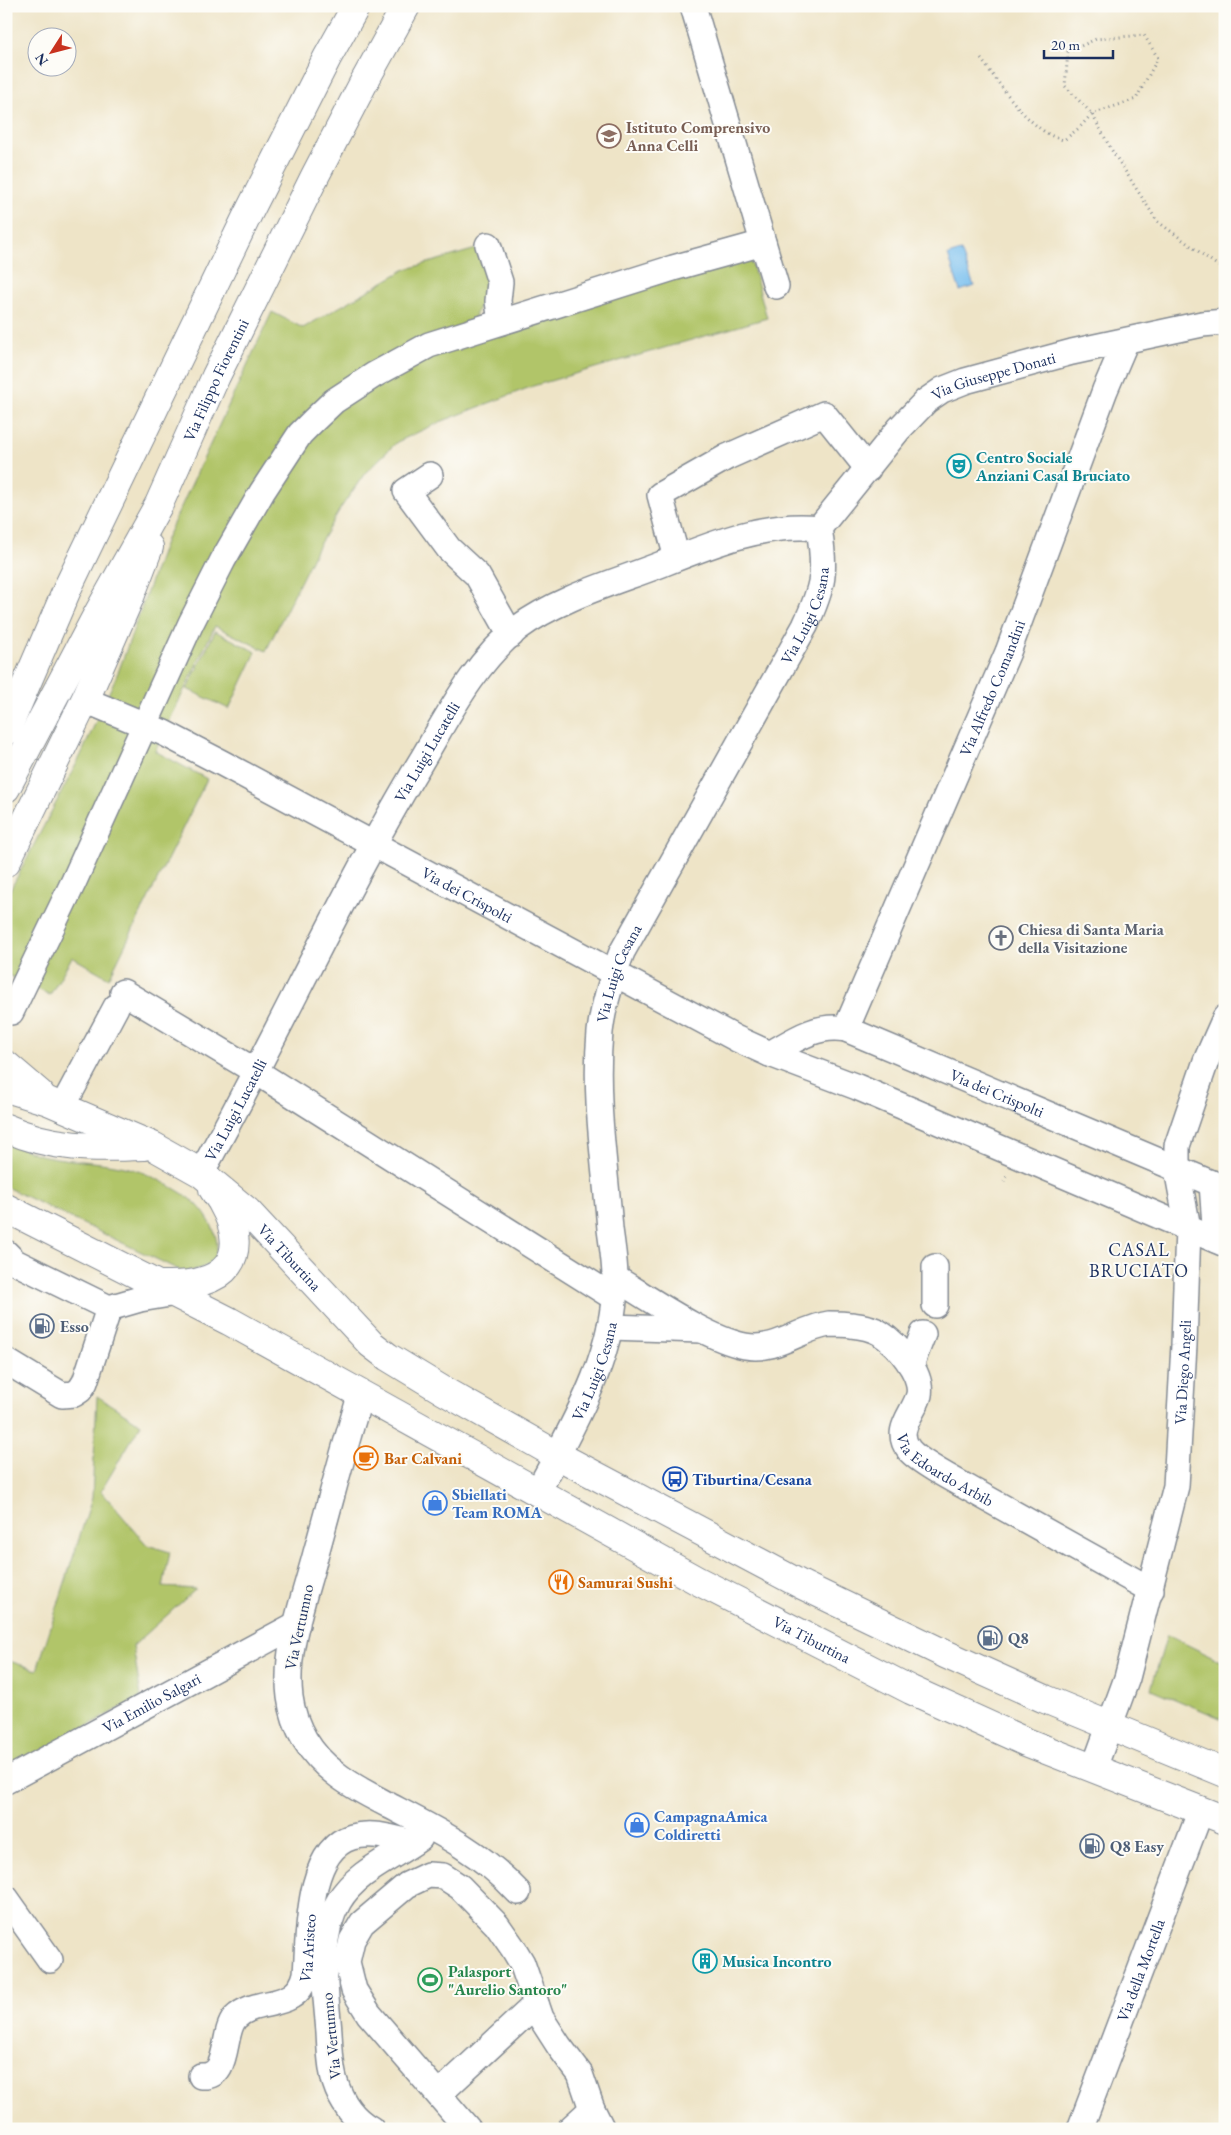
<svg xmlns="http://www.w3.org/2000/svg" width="1231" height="2135" font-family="'EB Garamond',serif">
  <rect width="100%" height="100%" fill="#fdfcf7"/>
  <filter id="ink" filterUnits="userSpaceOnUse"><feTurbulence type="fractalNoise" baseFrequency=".02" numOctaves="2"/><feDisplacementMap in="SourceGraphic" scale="10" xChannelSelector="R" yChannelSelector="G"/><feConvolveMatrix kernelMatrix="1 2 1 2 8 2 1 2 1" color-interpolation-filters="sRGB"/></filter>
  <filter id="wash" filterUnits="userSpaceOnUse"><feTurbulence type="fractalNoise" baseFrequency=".0096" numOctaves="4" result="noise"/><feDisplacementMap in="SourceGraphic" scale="20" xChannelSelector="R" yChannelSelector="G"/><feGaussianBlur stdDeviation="1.12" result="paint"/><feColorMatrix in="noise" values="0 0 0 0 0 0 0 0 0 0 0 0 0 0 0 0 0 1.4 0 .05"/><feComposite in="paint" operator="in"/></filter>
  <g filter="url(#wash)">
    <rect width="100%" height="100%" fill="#eee4c7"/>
    <g fill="#b1c569" stroke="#667a64">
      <polygon points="476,249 489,287 475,315 483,336 750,256 767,318 533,386 440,422 397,442 365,473 340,509 316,550 266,651 215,626 155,751 207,779 109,978 72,957 50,995 6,974 6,898 81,755 119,670 166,539 272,312 303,328 404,270"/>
      <polygon points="215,631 256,652 229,709 187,689"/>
      <path d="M6,1141C19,1147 31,1153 45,1156C74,1162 104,1161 133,1169C149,1174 173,1187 188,1197C210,1212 235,1258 198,1269C190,1271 187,1272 179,1270L6,1187Z"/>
      <polygon points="97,1396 141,1424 101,1491 147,1545 170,1552 163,1587 196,1589 133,1646 141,1697 6,1770 6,1660 37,1670 92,1498"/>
      <polygon points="1167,1635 1225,1663 1225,1720 1151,1689"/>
    </g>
    <polygon fill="#76beee" stroke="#4876a6" points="961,251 974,286 960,291 948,255"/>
  </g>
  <g filter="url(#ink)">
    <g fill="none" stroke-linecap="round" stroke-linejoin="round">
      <g stroke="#848a92" stroke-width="28">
        <g id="minor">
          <polyline points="693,6 776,286"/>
          <polyline points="488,245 500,282 498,301 501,322"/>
          <polyline points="430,475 406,491 449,549 477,575 511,635"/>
          <path id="s1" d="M819,528L899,429L926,401L942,390L965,381L1072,352L1202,324L1225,322"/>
          <polyline points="674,547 660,495 727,457 824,414 868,469"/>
          <path id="s2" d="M85,700L164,733L220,762L737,1039L770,1054L857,1087L1225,1244"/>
          <polyline points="123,992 255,1071 613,1297"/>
          <polyline points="11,1012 74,881 191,623 223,560 262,492 300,434 313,421 334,401 374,375 429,345 673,268 763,243"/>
          <path id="s3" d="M846,1029L1008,652L1105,390L1126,341"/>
          <path id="s4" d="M770,1054C794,1040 816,1024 846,1029L1225,1189"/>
          <polyline points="62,1108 116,1007"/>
          <path id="s5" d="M201,1173C277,1038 340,896 420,763C448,716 474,663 518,628C558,598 616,582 662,564C712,544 765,522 819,528"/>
          <polyline points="1212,1183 1216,1240"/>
          <polyline points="6,1253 15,1262 109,1308 140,1299 176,1293"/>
          <path id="s6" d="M615,1278C650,1299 707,1339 745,1346C777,1352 800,1328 829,1324C836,1324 844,1324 851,1325C861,1326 872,1328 880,1333C897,1344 923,1373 919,1395C914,1414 893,1430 909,1450C920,1463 963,1485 979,1494C1037,1526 1094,1558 1151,1590"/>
          <polyline points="935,1305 935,1267"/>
          <polyline points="610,1327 701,1330"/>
          <polyline points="6,1361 62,1395 74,1394 80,1390 85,1382 109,1308"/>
          <polyline points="911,1365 923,1334"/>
          <path d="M361,1394C344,1446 331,1500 316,1553C304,1599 284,1650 290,1697C294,1728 311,1755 335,1773C352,1787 372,1796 390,1806C438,1831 481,1852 518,1892"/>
          <path id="s7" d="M537,1493C572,1427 616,1355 615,1278C615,1262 612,1245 610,1229C605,1164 594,1098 600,1032C603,1005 612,978 622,952L805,626C824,585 826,572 819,528"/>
          <path id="s8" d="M1094,1768L1127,1678L1176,1486L1184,1345L1188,1228L1177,1169V1146L1206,1061L1225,1018"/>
          <path id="s9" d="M6,1781L297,1624"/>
          <polyline points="6,1898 50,1960"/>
          <path id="s10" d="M201,2076C231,2078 221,2034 235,2018C256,1996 297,2013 306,1974C309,1936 306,1850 352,1837C372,1831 393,1838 412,1843"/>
          <polyline points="439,2094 536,2004"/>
          <path d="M371,2129C353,2119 341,2101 335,2082C330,2066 330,2048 329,2032C326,1991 316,1939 339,1901C357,1871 393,1858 420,1838"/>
          <polyline points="468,2129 369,2014 354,1990 347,1962 352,1940 362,1923 407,1885 428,1875 443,1876 460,1887 497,1925 513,1948 522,1963 541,2018 559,2046 580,2074 592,2109 602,2129"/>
          <polyline points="570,2129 592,2109"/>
          <path id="s11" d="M1080,2129L1201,1810"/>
        </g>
      </g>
      <g stroke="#848a92" stroke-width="30">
        <g id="major">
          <polyline points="6,731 69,585 248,214 327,58 356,6"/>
          <path id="s12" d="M6,788L96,617L159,504L216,376L315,176L364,82L406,6"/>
          <polyline points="6,862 85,700 130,597 149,547"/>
          <polyline points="6,1065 40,1094"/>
          <path id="s13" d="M6,1088L48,1101L153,1146L201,1173L247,1211L371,1344L388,1357L444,1391L557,1455L802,1585L945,1654L1045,1699L1225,1773"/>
          <path d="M6,1128C53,1149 93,1148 144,1146"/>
          <path id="s14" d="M6,1208L229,1321L698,1581L911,1690L1026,1742L1225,1820"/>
          <path d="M160,1285C174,1285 189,1286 203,1281C251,1267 236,1219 213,1189"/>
        </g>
      </g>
      <g stroke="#848a92" stroke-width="3" stroke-dasharray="1 4" stroke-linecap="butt">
        <path d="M981,59C1001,85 1030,133 1064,140L1079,128L1092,114L1136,99L1158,58L1144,35L1096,39L1068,52L1065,86L1092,114L1111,149L1157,221L1225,271"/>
        <polyline points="1004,1182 1007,1176"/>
      </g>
      <use href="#minor" stroke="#fff" stroke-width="25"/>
      <use href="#major" stroke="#fff" stroke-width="28"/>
    </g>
  </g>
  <defs>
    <g id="school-ring" transform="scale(1.25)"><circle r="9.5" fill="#fdfcf7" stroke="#8d6e63" stroke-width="1.5"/><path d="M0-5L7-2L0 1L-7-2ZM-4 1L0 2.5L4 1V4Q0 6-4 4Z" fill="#8d6e63"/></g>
    <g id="theatre-ring" transform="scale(1.25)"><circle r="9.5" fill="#fdfcf7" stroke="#0f9aa8" stroke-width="1.5"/><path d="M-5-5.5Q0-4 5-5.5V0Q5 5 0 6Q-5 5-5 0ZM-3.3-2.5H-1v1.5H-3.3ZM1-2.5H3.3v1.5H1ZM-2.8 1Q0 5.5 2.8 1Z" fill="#0f9aa8"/></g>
    <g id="church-ring" transform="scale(1.25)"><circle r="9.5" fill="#fdfcf7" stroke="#6b7280" stroke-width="1.5"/><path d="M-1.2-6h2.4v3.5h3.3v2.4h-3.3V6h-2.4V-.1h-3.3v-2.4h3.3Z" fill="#6b7280"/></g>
    <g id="fuel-ring" transform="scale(1.25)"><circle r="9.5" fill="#fdfcf7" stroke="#5c6f8a" stroke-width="1.5"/><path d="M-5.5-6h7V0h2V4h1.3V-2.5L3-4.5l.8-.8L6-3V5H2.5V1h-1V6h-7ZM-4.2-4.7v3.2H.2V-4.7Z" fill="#5c6f8a"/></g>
    <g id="cafe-ring" transform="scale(1.25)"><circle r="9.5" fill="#fdfcf7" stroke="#e8710a" stroke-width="1.5"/><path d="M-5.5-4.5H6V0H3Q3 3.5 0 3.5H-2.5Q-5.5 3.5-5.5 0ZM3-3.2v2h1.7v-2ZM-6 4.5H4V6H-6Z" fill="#e8710a"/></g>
    <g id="bus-ring" transform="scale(1.25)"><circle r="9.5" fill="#fdfcf7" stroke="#1a4fb4" stroke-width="1.5"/><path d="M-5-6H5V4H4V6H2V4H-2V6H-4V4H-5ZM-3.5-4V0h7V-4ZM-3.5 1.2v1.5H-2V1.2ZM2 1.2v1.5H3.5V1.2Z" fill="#1a4fb4"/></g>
    <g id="shop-ring" transform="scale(1.25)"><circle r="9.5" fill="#fdfcf7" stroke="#3f7fe0" stroke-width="1.5"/><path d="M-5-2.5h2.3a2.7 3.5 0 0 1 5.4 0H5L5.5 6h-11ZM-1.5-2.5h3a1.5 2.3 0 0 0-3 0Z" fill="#3f7fe0"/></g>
    <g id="restaurant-ring" transform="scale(1.25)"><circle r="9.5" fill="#fdfcf7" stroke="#e8710a" stroke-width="1.5"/><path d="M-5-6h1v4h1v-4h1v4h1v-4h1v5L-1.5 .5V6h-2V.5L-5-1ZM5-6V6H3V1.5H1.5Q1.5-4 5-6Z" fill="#e8710a"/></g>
    <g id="building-ring" transform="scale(1.25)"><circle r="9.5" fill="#fdfcf7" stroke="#0f9aa8" stroke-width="1.5"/><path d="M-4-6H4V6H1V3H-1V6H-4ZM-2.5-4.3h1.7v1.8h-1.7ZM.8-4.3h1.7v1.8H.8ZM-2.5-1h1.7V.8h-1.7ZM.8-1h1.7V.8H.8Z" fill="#0f9aa8"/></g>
    <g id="stadium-ring" transform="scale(1.25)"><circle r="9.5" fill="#fdfcf7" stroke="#2e9e5b" stroke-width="1.5"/><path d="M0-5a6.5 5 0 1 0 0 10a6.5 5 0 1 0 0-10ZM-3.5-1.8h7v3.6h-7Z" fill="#2e9e5b"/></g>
  </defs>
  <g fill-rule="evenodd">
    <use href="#school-ring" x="609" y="136"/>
    <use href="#theatre-ring" x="959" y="466"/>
    <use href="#church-ring" x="1001" y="938"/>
    <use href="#fuel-ring" x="42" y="1326"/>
    <use href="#cafe-ring" x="366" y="1458"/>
    <use href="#bus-ring" x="675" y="1479"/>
    <use href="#shop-ring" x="435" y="1503"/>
    <use href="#restaurant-ring" x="561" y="1582"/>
    <use href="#fuel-ring" x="990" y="1638"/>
    <use href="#shop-ring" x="637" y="1825"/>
    <use href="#fuel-ring" x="1092" y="1846"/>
    <use href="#building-ring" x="705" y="1961"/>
    <use href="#stadium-ring" x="430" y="1980"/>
  </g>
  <g text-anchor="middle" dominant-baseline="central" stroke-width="4" stroke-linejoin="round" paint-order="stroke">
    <g font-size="16" font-weight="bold" fill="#785e54" stroke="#fdfcf7" text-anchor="start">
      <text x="626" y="127">Istituto Comprensivo<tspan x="626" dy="18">Anna Celli</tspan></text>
    </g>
    <g font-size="16" fill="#1b2f5e" stroke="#fdfcf7">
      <text stroke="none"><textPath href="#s1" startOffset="239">Via Giuseppe Donati</textPath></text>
      <text stroke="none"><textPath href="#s12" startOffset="459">Via Filippo Fiorentini</textPath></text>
      <text stroke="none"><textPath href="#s7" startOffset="945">Via Luigi Cesana</textPath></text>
      <text stroke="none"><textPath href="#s3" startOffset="371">Via Alfredo Comandini</textPath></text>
      <text stroke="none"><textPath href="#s5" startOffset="478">Via Luigi Lucatelli</textPath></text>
      <text stroke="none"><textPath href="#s2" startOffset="429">Via dei Crispolti</textPath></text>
      <text stroke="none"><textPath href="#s7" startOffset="540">Via Luigi Cesana</textPath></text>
      <text stroke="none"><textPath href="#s4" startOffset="246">Via dei Crispolti</textPath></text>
      <text stroke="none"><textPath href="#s5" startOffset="72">Via Luigi Lucatelli</textPath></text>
      <text stroke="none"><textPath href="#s13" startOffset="336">Via Tiburtina</textPath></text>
      <text stroke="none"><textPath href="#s7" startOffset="135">Via Luigi Cesana</textPath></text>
      <text stroke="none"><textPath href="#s8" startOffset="408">Via Diego Angeli</textPath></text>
      <text stroke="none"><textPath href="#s6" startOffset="464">Via Edoardo Arbib</textPath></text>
      <text transform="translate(299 1627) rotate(-78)">Via Vertumno</text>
      <text stroke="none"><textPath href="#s14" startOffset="914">Via Tiburtina</textPath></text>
      <text stroke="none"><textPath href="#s9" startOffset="165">Via Emilio Salgari</textPath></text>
      <text stroke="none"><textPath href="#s10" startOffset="188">Via Aristeo</textPath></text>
      <text stroke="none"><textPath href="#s11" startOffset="170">Via della Mortella</textPath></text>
      <text transform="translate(331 2036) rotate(-96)">Via Vertumno</text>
    </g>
    <g font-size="16" font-weight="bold" fill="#0d838f" stroke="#fdfcf7" text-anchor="start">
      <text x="976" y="457">Centro Sociale<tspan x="976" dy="18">Anziani Casal Bruciato</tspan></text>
      <text x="722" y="1961">Musica Incontro</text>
    </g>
    <g font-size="16" font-weight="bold" fill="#5b616d" stroke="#fdfcf7" text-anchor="start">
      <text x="1018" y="929">Chiesa di Santa Maria<tspan x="1018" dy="18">della Visitazione</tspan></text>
    </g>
    <g font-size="16" font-weight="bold" fill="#4e5e75" stroke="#fdfcf7" text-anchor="start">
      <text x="60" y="1326">Esso</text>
      <text x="1008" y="1638">Q8</text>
      <text x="1110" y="1846">Q8 Easy</text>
    </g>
    <g font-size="16" font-weight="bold" fill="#c56008" stroke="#fdfcf7" text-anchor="start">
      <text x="384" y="1458">Bar Calvani</text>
      <text x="578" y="1582">Samurai Sushi</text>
    </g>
    <g font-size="16" font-weight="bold" fill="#164399" stroke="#fdfcf7" text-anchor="start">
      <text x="692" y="1479">Tiburtina/Cesana</text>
    </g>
    <g font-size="16" font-weight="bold" fill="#366cbe" stroke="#fdfcf7" text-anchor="start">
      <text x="452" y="1494">Sbiellati<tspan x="452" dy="18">Team ROMA</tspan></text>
      <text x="654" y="1816">CampagnaAmica<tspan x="654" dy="18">Coldiretti</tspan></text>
    </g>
    <g font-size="16" font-weight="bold" fill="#27864d" stroke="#fdfcf7" text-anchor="start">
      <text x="448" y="1971">Palasport<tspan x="448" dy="18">"Aurelio Santoro"</tspan></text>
    </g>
    <g font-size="18" letter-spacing="1" fill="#1b2f5e" stroke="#fdfcf7">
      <text x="1139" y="1249">CASAL<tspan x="1139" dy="21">BRUCIATO</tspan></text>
    </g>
  </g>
  <rect width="1231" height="2135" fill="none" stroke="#fdfcf7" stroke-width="25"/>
  <g transform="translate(52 52) rotate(234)"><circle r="24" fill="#fdfcf7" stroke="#a3aaba"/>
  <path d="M0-4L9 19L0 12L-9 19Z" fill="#c8321e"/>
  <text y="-8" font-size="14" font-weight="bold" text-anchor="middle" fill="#1b2f5e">N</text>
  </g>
  <path d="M1044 50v8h69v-8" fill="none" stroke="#1b2f5e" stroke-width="2.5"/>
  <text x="1051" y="50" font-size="15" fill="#1b2f5e" stroke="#fdfcf7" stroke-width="4" paint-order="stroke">20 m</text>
</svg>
